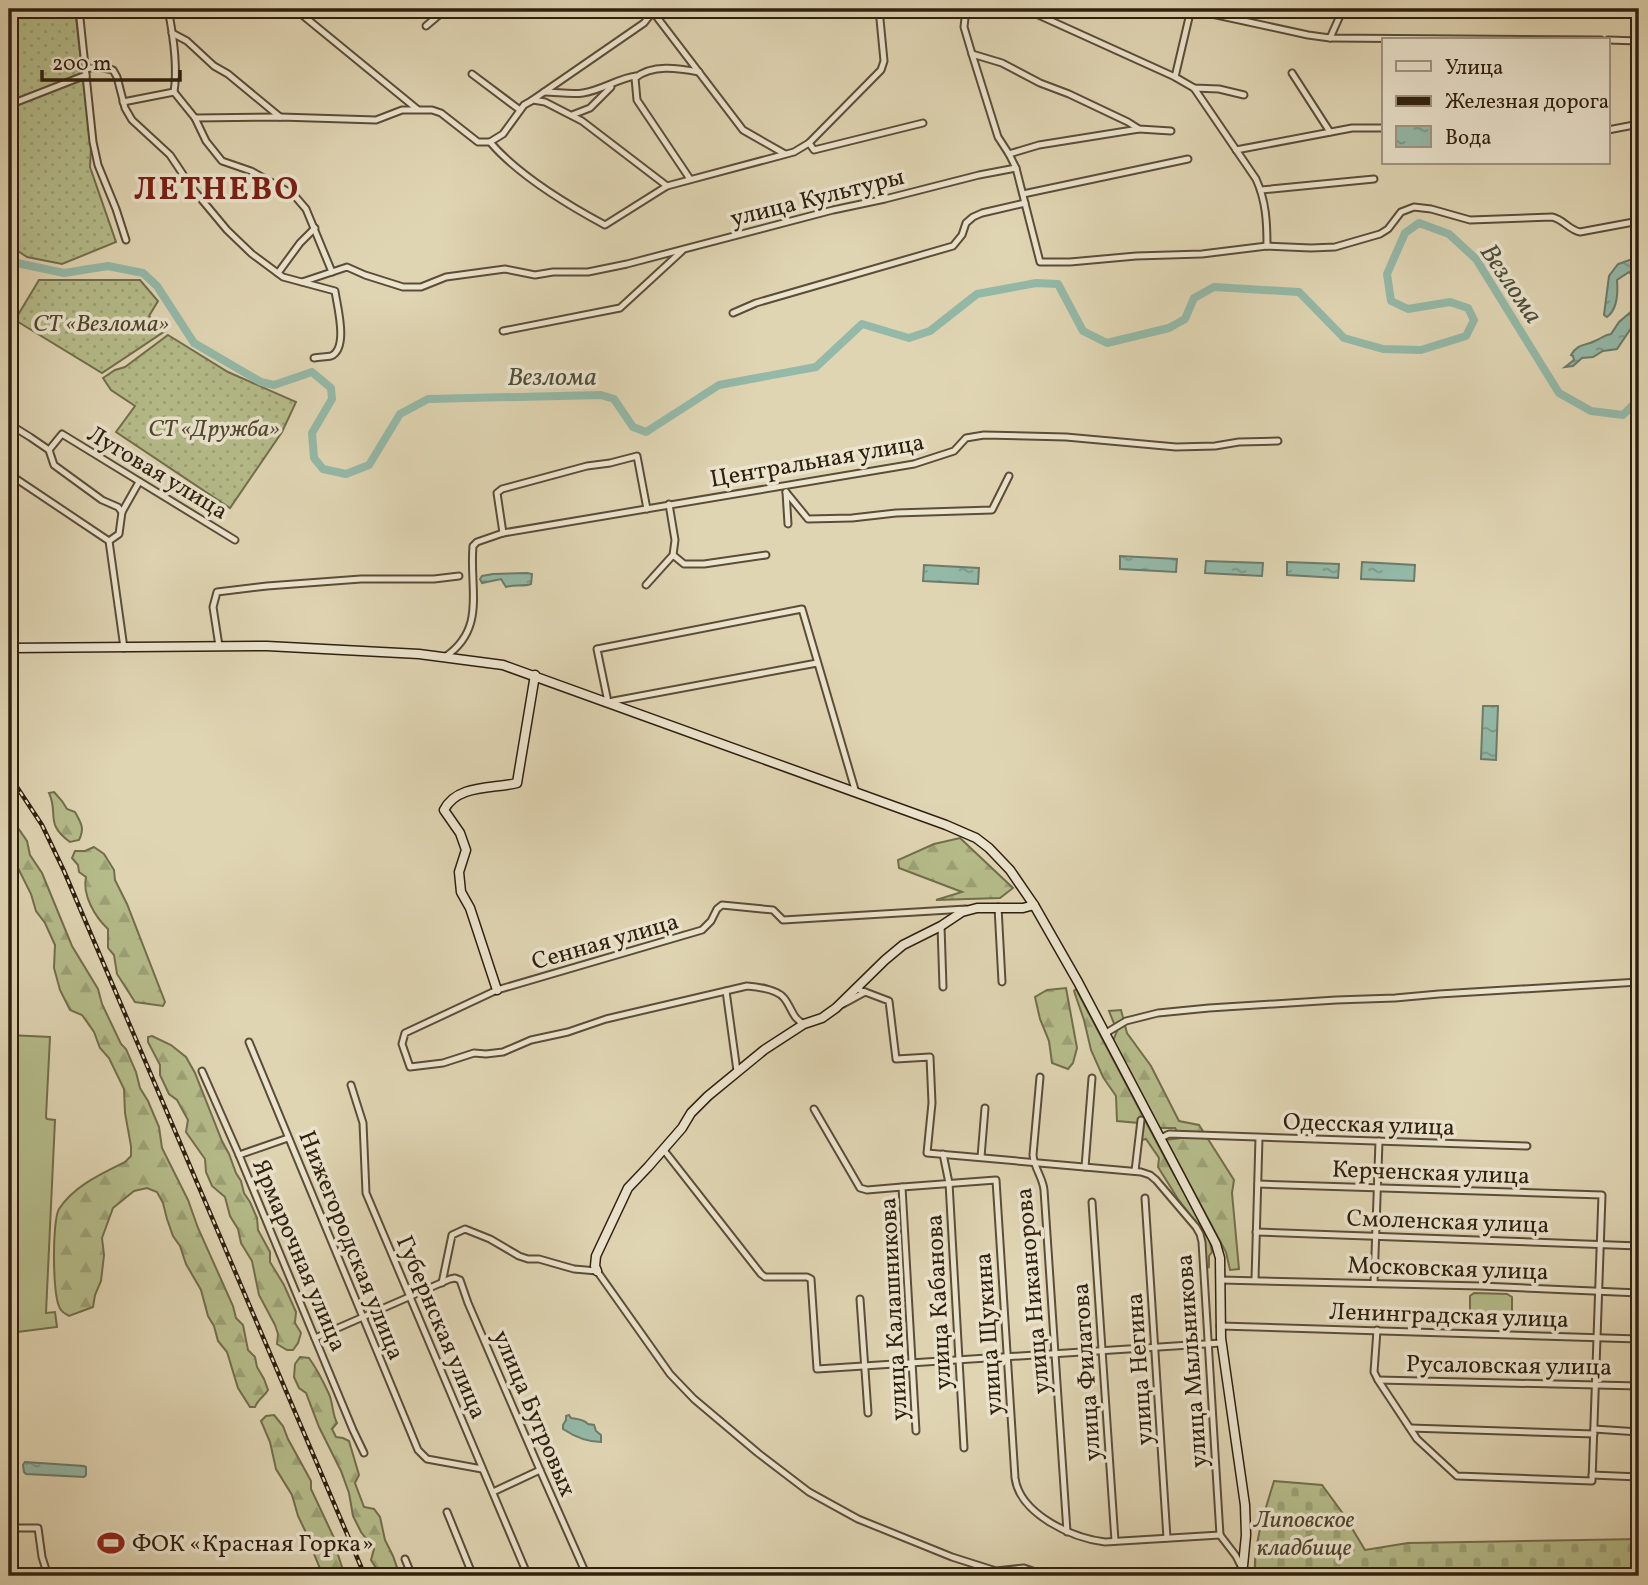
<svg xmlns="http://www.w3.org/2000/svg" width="1648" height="1585" font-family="Vollkorn,serif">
<defs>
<pattern id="grass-dots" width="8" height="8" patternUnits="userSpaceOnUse" patternTransform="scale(1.75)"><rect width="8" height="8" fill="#b5bc8a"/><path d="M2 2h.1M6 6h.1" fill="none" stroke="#9ca176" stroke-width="1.8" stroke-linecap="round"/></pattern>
<pattern id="forest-firs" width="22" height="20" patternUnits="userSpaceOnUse" patternTransform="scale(1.75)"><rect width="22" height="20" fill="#b5bc8a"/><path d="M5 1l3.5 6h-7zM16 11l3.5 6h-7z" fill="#9ca176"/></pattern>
<pattern id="cemetery-stones" width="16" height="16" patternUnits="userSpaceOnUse" patternTransform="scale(1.75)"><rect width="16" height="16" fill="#b5bc8a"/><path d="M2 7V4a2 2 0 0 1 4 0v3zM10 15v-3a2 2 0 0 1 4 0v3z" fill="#9ca176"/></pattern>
<pattern id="water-ripples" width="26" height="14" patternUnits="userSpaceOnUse" patternTransform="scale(1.75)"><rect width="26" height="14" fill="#94b9a8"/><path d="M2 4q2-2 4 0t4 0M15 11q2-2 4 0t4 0" fill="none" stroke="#799687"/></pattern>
</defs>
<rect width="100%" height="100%" fill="#e0d5b3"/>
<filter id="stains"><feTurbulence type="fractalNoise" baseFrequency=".00286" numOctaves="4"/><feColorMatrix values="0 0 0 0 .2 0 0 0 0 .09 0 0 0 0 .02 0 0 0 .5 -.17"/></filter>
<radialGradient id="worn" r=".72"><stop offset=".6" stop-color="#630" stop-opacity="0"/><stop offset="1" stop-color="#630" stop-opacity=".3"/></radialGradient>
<g fill="url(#grass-dots)" stroke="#726e4c" stroke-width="2">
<path d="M9,9H75L91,146L90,167L116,242L62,264L27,257L9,245Z"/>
<path d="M39,280H140L158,301L149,316L165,331L102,373L15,320Z"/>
<path d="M168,335L228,372L296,402L282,432L230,508L116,432L135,406L111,390L103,378L115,370L125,367Z"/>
</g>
<g fill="url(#forest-firs)" stroke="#726e4c" stroke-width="2">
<path d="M54,792L62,801L67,809L75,812C81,823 85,828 79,840L70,842C44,823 59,814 49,793Z"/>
<path d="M9,815L27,841L30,855L42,873L72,946L98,989L102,1004L121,1044L126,1049L136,1072L140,1088L148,1101L159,1127L162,1148L188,1200L198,1228L233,1306L236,1318L243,1325L248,1350L255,1357L257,1367L264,1379L268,1390C264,1397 258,1399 255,1407H250L238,1388L227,1352L218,1341L214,1326L208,1316L201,1290L186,1264L180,1246L173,1236L167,1219L163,1203L157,1192L147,1188L134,1191L113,1208L102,1238L104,1255L101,1281L95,1295L93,1307L69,1316C66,1314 63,1313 61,1310C52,1299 52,1220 59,1209C74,1186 101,1174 125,1162L131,1156V1146L125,1113L124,1089L109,1058L100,1048L94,1032L82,1015L70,1010L60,990L54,968L55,945L45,923L36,911L31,894L9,850Z"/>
<path d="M960,838L1013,888L1000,898L936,900L962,892L899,868L898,860L934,844Z"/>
<path d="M94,847L104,854L114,870L115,880L127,904L165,1002L163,1006L135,1002L117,974L114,955L108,948V929C95,917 82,895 86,877L79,872L78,865L72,858L75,851H85Z"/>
<path d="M1066,988L1077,1048L1073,1063L1068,1069L1052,1063L1049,1041L1040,1019L1035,997L1047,990Z"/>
<path d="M1076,989L1166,1160L1209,1237L1212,1252L1209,1256V1267L1206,1269L1203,1232L1178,1199L1158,1167L1159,1158L1146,1139L1142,1140L1139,1123L1117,1121L1116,1096L1103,1077L1091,1050L1084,1020L1074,991Z"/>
<path d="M1121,1010L1127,1033L1151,1066L1179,1121L1199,1125L1234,1180L1232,1193L1239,1269L1230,1270L1226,1252L1166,1140L1181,1138L1175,1128H1159L1113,1041L1117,1031L1109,1011Z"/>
<path d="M152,1036L171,1045L186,1057L195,1073L222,1141L229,1154L236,1173L241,1181L244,1193L250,1202L257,1218L258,1230L270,1252V1262L284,1285L296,1312L295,1323L301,1333L298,1343L293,1350H287L277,1344L278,1334L275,1325L259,1295L252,1261L241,1243L238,1229L230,1216L225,1197L212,1186L206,1172L205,1159L186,1132L188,1120L177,1100L169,1094L160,1075V1065L148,1042V1037Z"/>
<path d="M300,1357L309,1358C317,1369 323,1381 329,1394C333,1403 332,1413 337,1423L332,1429L336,1437L343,1438L349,1441L359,1475L355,1483L364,1507L374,1509L380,1517L385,1540L393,1556L400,1576H377L376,1568L371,1560L374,1549L361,1532L353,1516L349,1493L341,1471L319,1427L306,1393L299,1388L294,1377L295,1364Z"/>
<path d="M274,1415L283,1426L288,1439L311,1481V1489L335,1540L336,1549L345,1576H323L314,1554L312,1545L298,1516L292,1495L276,1469L270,1442L261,1421L266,1416Z"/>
</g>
<path fill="url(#cemetery-stones)" stroke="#726e4c" stroke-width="2" d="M1274,1481L1322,1485L1344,1515L1365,1550L1408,1543L1639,1539V1576H1255C1253,1544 1265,1511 1274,1481Z"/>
<g fill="#b5bc8a" stroke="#726e4c" stroke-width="2">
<path d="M9,1035L50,1037L46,1117L47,1119L55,1120L46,1313L55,1312L57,1327L9,1333Z"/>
<path d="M1474,1293L1507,1294L1512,1297V1311L1507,1315L1474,1314L1470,1309V1296Z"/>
</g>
<g fill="url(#water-ripples)" stroke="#6c7c6a" stroke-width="2">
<path d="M1635,258H1639V272L1632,275L1629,272L1617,280C1618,292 1618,309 1607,317L1604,315L1609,276L1618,264Z"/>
<path d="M1639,305V320L1632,327L1617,349L1603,351L1593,357L1582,358L1573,366L1565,367L1574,360L1573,356L1571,355C1578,343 1585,346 1595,341C1602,338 1604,335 1611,334L1619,322Z"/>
<path d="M1120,556L1177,559L1176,572L1120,569Z"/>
<path d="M1206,561L1263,563L1262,576L1205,573Z"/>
<path d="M1287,562L1339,564L1338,578L1287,575Z"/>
<path d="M1362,562L1415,565L1414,581L1361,579Z"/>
<path d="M924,565L979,568L978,584L923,581Z"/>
<path d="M527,573L532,574L531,584C523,587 514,584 506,587L501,579L482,583L480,579L482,576L493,574Z"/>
<path d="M1483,706H1498L1496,760L1481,759Z"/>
<path d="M569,1415L571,1418C577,1419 584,1419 588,1424L594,1425L596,1431L601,1435V1442C588,1442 575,1437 563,1429V1425L566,1420V1416Z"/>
<path d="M25,1462L84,1466L86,1467V1475L84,1477L26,1474L24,1472L23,1465Z"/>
</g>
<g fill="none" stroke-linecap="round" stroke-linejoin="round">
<path stroke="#94b9a8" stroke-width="8" d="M9,257L17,263L64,273L108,266L143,273L157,286L194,343L261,382L274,385L312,372L331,388L332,399L312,433L314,458L323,469L346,474L369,465L400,414L428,399L601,395L614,399L633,427L646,432L719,385L816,367L862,324L909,338L930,331L977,294L1036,283L1058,284L1083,331L1107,343L1169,328L1185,319L1194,298L1214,287L1299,292L1344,338L1383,349L1421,350L1466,336L1474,320L1468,308L1450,302L1408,309L1391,301L1387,274L1405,233L1419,223L1449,234L1476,259L1559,393L1591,411L1623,415L1639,399"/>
<g stroke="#5b4d37" stroke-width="9">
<g id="street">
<path d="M79,9L93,142L98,165L116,209L126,240"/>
<path d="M295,9L417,109"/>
<path d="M966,9L964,27L972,54L998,137L1009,154L1016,168L1040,262H1070L1136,256L1202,254L1267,246L1311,248L1335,247L1380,234L1388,229L1401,212L1414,207L1431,209L1470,220L1552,217C1563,219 1569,230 1580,232L1639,221"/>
<path d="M1025,9L1175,77L1194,88L1219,89L1244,95"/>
<path d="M1189,9L1308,35L1330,38L1601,40"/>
<path d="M653,12L743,130L785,154"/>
<path d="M426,26L446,9"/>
<path d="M172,33L187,41L214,66L228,74L280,117"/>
<path d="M1330,38L1343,9"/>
<path d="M1608,40L1639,41"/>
<path d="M972,54L1002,63L1040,83L1069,94L1128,122L1139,129L1171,131"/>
<path d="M85,69L98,67L113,70L117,77L125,108L132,120L170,155L192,188L227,230L252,254L283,277L335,291C337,306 349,348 331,356C326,357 319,357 314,358"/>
<path d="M1292,73L1330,132"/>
<path d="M472,74L520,110"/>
<path d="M1175,77L1191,9"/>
<path d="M1194,88L1256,179C1266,201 1267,222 1267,246"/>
<path d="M174,92L195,118L206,141L222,161L251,171L294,195L306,209L332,272"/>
<path d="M544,92C557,92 571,95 583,93C602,90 619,78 636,76"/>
<path d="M531,101L644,23L655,9"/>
<path d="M123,102L174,92C178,67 173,34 168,9"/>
<path d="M9,105L86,75"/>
<path d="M572,115L590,108L611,87"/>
<path d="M195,118L280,117L376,120L402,110H432L441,113L478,142H490L503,134L524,105L533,100L545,102L582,121L667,186"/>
<path d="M1608,130L1639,124"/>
<path d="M490,142C519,176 566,204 605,225L667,186L794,152L809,143L881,70L884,61L879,9"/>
<path d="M809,143L814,150L923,123"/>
<path d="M1236,150L1352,128H1384"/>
<path d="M1009,154L1039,145L1139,129"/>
<path d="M690,179L637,100L635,78C652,64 678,68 699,72"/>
<path d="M1261,190L1374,179"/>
<path d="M1023,194L1188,159"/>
<path d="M278,273L300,243L315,228"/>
<path d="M302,282L347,267L365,275L403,287H421L446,277L505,269L535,275L553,272H588L627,264L833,210L885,199L979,175L1016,168"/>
<path d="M733,313L756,303L953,246L962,235L966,223L973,217L982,213L1025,203"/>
<path d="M503,331L620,308L682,251"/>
<path d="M9,424L30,437L49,450"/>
<path d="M49,450L62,434L235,540"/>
<path d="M49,450L54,465L102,500L118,507L122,512"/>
<path d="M9,474L109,541L124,648"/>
<path d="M786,492L808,519L852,518L896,513L992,510L1009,476"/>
<path d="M786,492L788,524"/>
<path d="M503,533L497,493L502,489L587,466L610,463L637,456L647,509"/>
<path d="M109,541L119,534L122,512L139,482"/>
<path d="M673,555L684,564H704L766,555"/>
<path d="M646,585L673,555L675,540L669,504"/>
<path d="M219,646L213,607L217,592L267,586L361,579H434L459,576"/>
<path d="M445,657C487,628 469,589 473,546L477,542L503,533L914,464L954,451L966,438L984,435L1066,437L1176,447L1215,446L1239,442L1278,441"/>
<path d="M817,663L608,702L597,649L802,609L856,793"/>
<path d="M998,907L1002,982"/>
<path d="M941,926L943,987"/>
<path d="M859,985L860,990L889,1001L896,1059L930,1057L932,1103L927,1153L1141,1172L1150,1175L1156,1180L1196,1227L1200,1234L1202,1242L1220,1535"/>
<path d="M726,991L737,1071"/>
<path d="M843,1004L865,992"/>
<path d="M804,1024C792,1018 792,1008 784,998C777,989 758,987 747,986L606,1019L568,1032L531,1040L503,1052L486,1054L474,1053L443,1063L410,1067L402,1044L405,1033L497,990L702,930L711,921L717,909L722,905L773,910L783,920L966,909"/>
<path d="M1106,1033L1126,1021L1158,1013L1209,1008L1336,1000L1395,998L1439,994L1639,982"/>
<path d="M249,1042L418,1450L427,1459L482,1469"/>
<path d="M202,1071L239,1155L353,1430L364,1453"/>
<path d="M1040,1077L1033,1155C1034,1168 1043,1178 1044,1190L1067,1532"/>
<path d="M351,1085L363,1123L366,1193L528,1576"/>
<path d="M814,1109L860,1188L867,1190L902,1187"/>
<path d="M1161,1138L1169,1134L1527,1146"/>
<path d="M663,1149L761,1274L765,1277H807L811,1279L817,1369L1221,1343"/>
<path d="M943,1154L949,1183L964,1448"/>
<path d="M239,1155L288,1138"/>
<path d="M981,1157L985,1108"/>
<path d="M1085,1167L1092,1078"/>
<path d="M1135,1171L1141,1120"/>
<path d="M1258,1184L1602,1195L1592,1481L1457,1476L1417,1439L1378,1380L1374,1372L1377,1330"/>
<path d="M1145,1198L1167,1538"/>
<path d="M1092,1202L1115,1541"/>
<path d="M1256,1232L1639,1246"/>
<path d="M1220,1280L1481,1286L1639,1293"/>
<path d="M1255,1280L1259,1138"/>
<path d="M442,1283L452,1235L465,1229L490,1239L519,1256L528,1259H539L574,1269L597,1271L670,1374L694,1399L758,1453L809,1492L858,1519L952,1557L996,1571L1024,1568L1047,1576"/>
<path d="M1374,1283L1379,1141"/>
<path d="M860,1299L868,1413"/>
<path d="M1220,1326L1639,1339"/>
<path d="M315,1338L450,1279L455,1278L460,1280L468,1303L540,1470L587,1576"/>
<path d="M1378,1380L1639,1386"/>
<path d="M1410,1428L1594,1434"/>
<path d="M1594,1429L1639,1432"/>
<path d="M916,1431L902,1187L996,1180L1015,1478C1020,1514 1072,1538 1105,1542L1220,1535"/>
<path d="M1592,1475L1639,1477"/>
<path d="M493,1492L540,1470"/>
<path d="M447,1512L473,1576"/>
<path d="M9,1528H38L42,1557L48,1576"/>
<path d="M1220,1535L1236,1556L1241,1566"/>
<path d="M405,1559L412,1576"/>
</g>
</g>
<g stroke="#2f200e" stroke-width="11">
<g id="secondary">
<path d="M9,648L267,646L419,654L503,665L946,825L976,838L989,848L1010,870L1034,905L1078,982L1216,1244L1220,1258L1221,1338L1245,1505L1246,1535L1242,1576"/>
<path d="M497,990L470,908L461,892L459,872L466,850L460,833L444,810C457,784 493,789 517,783L535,675"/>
<path d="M597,1271L595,1266L596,1256L628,1188L648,1167L682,1128L691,1113L708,1096L764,1050L804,1024L822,1018L836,1008L885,960L903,945L941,926L962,912L977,908H1023L1034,905"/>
</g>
</g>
<use href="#street" stroke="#ebe4ce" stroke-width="5"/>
<use href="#secondary" stroke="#ebe4ce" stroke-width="8"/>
<g stroke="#2f200e" stroke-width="4.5">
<path id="rail" d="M9,775L42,825L64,871L365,1576"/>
</g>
<use href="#rail" stroke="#ebe4ce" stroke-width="2" stroke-dasharray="5" stroke-linecap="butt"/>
</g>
<defs>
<g id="stadium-bare" transform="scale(2.1)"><path d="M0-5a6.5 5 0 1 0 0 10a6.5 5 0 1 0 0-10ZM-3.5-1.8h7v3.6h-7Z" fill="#8f2418" stroke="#ebe4ce" stroke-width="2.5" paint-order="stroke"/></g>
</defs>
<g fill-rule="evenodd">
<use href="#stadium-bare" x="111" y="1543"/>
</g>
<g text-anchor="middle" stroke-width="7" stroke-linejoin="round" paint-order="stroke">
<g font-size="24" fill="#2f200e" stroke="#ebe4ce">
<text transform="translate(817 197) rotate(-14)" y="8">улица Культуры</text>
<text transform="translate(817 460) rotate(-10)" y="8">Центральная улица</text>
<text transform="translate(158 472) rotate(31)" y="8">Луговая улица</text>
<text transform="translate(605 941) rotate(-16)" y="8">Сенная улица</text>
<text transform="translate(1369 1124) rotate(2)" y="8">Одесская улица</text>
<text transform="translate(1431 1172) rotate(2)" y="8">Керченская улица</text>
<text transform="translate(1448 1221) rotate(2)" y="8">Смоленская улица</text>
<text transform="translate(352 1245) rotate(68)" y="8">Нижегородская улица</text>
<text transform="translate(300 1255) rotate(67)" y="8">Ярмарочная улица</text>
<text transform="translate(1448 1268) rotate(2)" y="8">Московская улица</text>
<text transform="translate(1032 1291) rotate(-95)" y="8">улица Никанорова</text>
<text transform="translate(938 1302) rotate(-93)" y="8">улица Кабанова</text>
<text transform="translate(893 1309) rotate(-93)" y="8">улица Калашникова</text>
<text transform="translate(1449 1315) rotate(2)" y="8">Ленинградская улица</text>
<text transform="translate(442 1327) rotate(67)" y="8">Губернская улица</text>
<text transform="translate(988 1334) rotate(-94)" y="8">улица Щукина</text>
<text transform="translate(1191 1361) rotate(-94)" y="8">улица Мыльникова</text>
<text transform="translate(1509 1365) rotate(1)" y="8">Русаловская улица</text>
<text transform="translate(1139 1369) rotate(-94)" y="8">улица Негина</text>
<text transform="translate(1086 1372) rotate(-94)" y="8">улица Филатова</text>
<text transform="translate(535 1413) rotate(67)" y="8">улица Бугровых</text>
</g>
<g font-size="24" font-style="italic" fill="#50472d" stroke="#ebe4ce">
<text x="101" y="331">СТ «Везлома»</text>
<text x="214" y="436">СТ «Дружба»</text>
<text x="1304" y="1527">Липовское<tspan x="1304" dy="28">кладбище</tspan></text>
</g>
<g font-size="24" fill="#2f200e" stroke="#ebe4ce" text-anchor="start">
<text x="132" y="1551">ФОК «Красная Горка»</text>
</g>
<g font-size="26" font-style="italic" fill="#4d4e3c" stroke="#ebe4ce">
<text transform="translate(1512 283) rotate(56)" y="9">Везлома</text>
<text x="552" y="385">Везлома</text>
</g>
<g font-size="32" font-weight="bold" letter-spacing="2" fill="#7a1f14" stroke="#ebe4ce">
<text x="217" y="199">ЛЕТНЕВО</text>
</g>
</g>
<rect width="1648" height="1585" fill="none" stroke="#e0d5b3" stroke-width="35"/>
<rect x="10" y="10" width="1627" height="1564" fill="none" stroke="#2f200e" stroke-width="3.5"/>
<rect x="18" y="18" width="1613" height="1550" fill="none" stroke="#2f200e" stroke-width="2"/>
<rect x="1382" y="38" width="228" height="126" fill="#ebe4ce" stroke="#a09681" stroke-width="2"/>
<rect x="1396" y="61" width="35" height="10" fill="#ebe4ce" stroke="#a09681" stroke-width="2"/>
<text x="1445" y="74" font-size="21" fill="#2f200e">Улица</text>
<rect x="1396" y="96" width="35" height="10" fill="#2f200e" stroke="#a09681" stroke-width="2"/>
<text x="1445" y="108" font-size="21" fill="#2f200e">Железная дорога</text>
<rect x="1396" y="126" width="35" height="21" fill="url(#water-ripples)" stroke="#a09681" stroke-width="2"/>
<text x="1445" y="144" font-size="21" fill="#2f200e">Вода</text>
<path d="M42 70v10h138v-10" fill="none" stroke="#2f200e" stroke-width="3.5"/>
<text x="52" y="70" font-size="21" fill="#2f200e" stroke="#ebe4ce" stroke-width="5" paint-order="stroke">200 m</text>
<rect width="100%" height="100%" filter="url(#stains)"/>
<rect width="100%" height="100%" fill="url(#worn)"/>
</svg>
